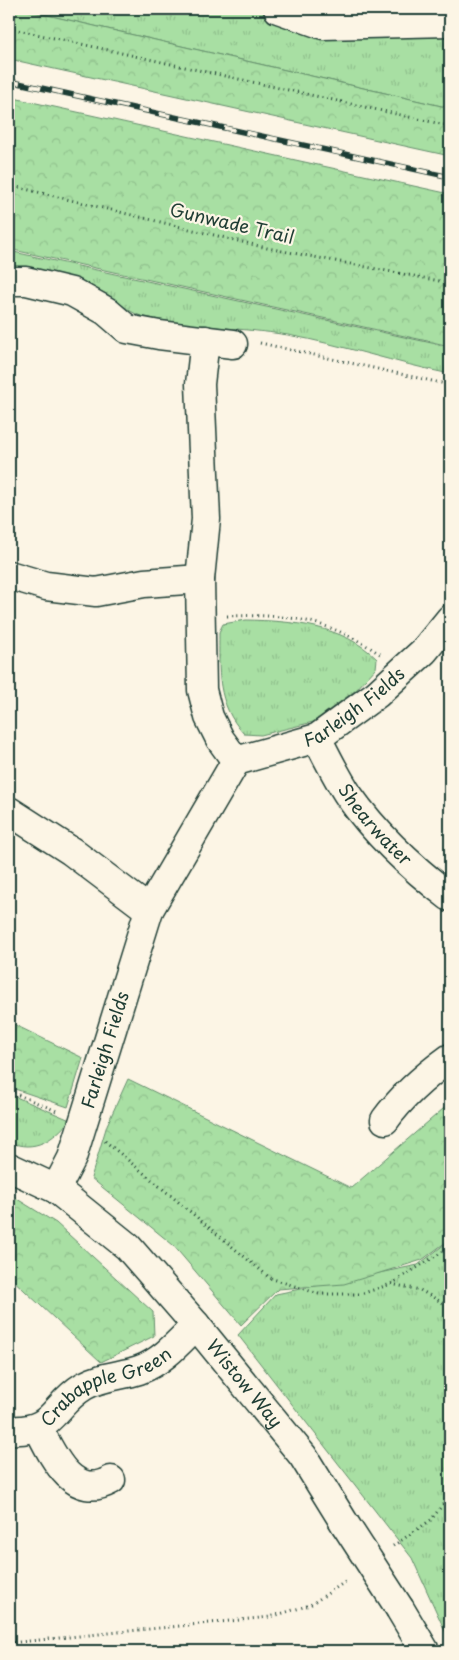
<svg xmlns="http://www.w3.org/2000/svg" width="459" height="1660" font-family="'Playpen Sans',sans-serif">
<defs>
<pattern id="grass-tufts" width="24" height="20" patternUnits="userSpaceOnUse" patternTransform="scale(1.25)"><rect width="24" height="20" fill="#a8dfa3"/><path d="M3 7l-1-3M5 7V3M7 7l1-3M15 17l-1-3M17 17v-4M19 17l1-3" fill="none" stroke="#90c08d"/></pattern>
<pattern id="forest-crowns" width="20" height="18" patternUnits="userSpaceOnUse" patternTransform="scale(1.25)"><rect width="20" height="18" fill="#a8dfa3"/><path d="M2 6a3 3 0 1 1 6 0M12 15a3 3 0 1 1 6 0" fill="none" stroke="#90c08d"/></pattern>
</defs>
<rect width="100%" height="100%" fill="#fcf5e5"/>
<filter id="ink" filterUnits="userSpaceOnUse"><feTurbulence type="fractalNoise" baseFrequency=".02" numOctaves="2"/><feDisplacementMap in="SourceGraphic" scale="10" xChannelSelector="R" yChannelSelector="G"/><feConvolveMatrix kernelMatrix="1 2 1 2 8 2 1 2 1" color-interpolation-filters="sRGB"/></filter>
<g filter="url(#ink)">
<g fill="url(#grass-tufts)" stroke="#648e6c">
<path d="M21,9H450V108Z"/>
<path d="M9,251L450,347V374C396,363 343,345 288,335C239,327 190,328 141,316C128,312 118,300 106,294C75,278 50,274 16,269L9,265Z"/>
<path d="M246,620C292,621 343,625 377,659L376,668L356,690L313,722L261,735L244,734C216,703 219,672 219,632L223,624Z"/>
<path d="M9,1094L70,1120C53,1140 35,1153 9,1142Z"/>
<path d="M450,1240V1642L412,1558L238,1335L276,1294L418,1265Z"/>
</g>
<g fill="url(#forest-crowns)" stroke="#648e6c">
<path d="M9,9H21L450,108V156L9,59Z"/>
<path d="M9,97L450,194V346L9,249Z"/>
<path d="M9,1022L83,1058L68,1107L9,1087Z"/>
<path d="M128,1079L351,1188L450,1103V1239L422,1260L344,1284L278,1289L241,1325L173,1245L91,1178L107,1125Z"/>
<path d="M9,1194L56,1223L153,1312L154,1336L101,1362L9,1276Z"/>
</g>
<g fill="none" stroke-linecap="round" stroke-linejoin="round">
<g stroke="#1f3d34" stroke-width="31">
<g id="minor">
<path d="M278,9L323,25L450,22"/>
<path d="M9,281H26L72,292L106,311L127,329L159,335L233,344"/>
<path d="M205,340L200,384L206,519L200,579L202,690L209,717L220,739L236,761"/>
<path d="M9,575L46,586L96,592L144,583L200,579"/>
<path id="s1" d="M317,738C327,757 337,778 349,796C377,836 412,868 450,897"/>
<path d="M9,811L71,851L149,910"/>
<path d="M385,1120C403,1095 425,1076 450,1058"/>
<path id="s2" d="M9,1167L56,1189L128,1247L196,1325L303,1456L345,1524"/>
<path id="s3" d="M56,1189L72,1158L149,910L236,761L317,738L377,694L401,672L424,651L450,619"/>
<path d="M38,1427C52,1454 72,1502 111,1480"/>
<path id="s4" d="M9,1430C55,1433 51,1406 84,1386C102,1376 121,1376 139,1370C162,1362 179,1342 196,1325"/>
<path d="M400,1609L425,1651"/>
</g>
</g>
<g stroke="#1f3d34" stroke-width="3" stroke-dasharray="1 4" stroke-linecap="butt">
<path d="M9,28L450,126"/>
<path d="M9,185L267,248L450,283"/>
<path d="M260,343L450,385"/>
<path d="M227,616C290,614 327,619 380,654"/>
<path d="M9,1091L59,1112"/>
<path d="M105,1141L270,1278L319,1294H361L391,1284L450,1247"/>
<path d="M391,1284L420,1290L450,1307"/>
<path d="M393,1546L431,1520L450,1495"/>
<path d="M9,1643L270,1617L310,1605L348,1580"/>
</g>
<use href="#minor" stroke="#fcf5e5" stroke-width="28"/>
<g stroke="#1f3d34" stroke-width="5.5">
<path id="rail" d="M9,81L450,177"/>
</g>
<use href="#rail" stroke="#fcf5e5" stroke-width="4" stroke-dasharray="11" stroke-linecap="butt"/>
<g stroke="#1f3d34" stroke-width="31" stroke-linecap="butt">
<path id="minor-bridge" d="M345,1524L400,1609"/>
</g>
<use href="#minor-bridge" stroke="#fcf5e5" stroke-width="28"/>
</g>
</g>
<g text-anchor="middle" stroke-width="4.5" stroke-linejoin="round" paint-order="stroke">
<g font-size="18" fill="#1f3d34" stroke="#fcf5e5">
<text transform="translate(232 224) rotate(13)" y="6">Gunwade Trail</text>
<text dy="6" stroke="none"><textPath href="#s3" startOffset="599">Farleigh Fields</textPath></text>
<text dy="6" stroke="none"><textPath href="#s1" startOffset="105">Shearwater</textPath></text>
<text dy="6" stroke="none"><textPath href="#s3" startOffset="148">Farleigh Fields</textPath></text>
<text dy="6" stroke="none"><textPath href="#s2" startOffset="324">Wistow Way</textPath></text>
<text dy="6" stroke="none"><textPath href="#s4" startOffset="110">Crabapple Green</textPath></text>
</g>
</g>
<rect width="459" height="1660" fill="none" stroke="#fcf5e5" stroke-width="30"/>
<rect x="15" y="15" width="429" height="1630" fill="none" stroke="#1f3d34" stroke-width="2" filter="url(#ink)"/>
</svg>
